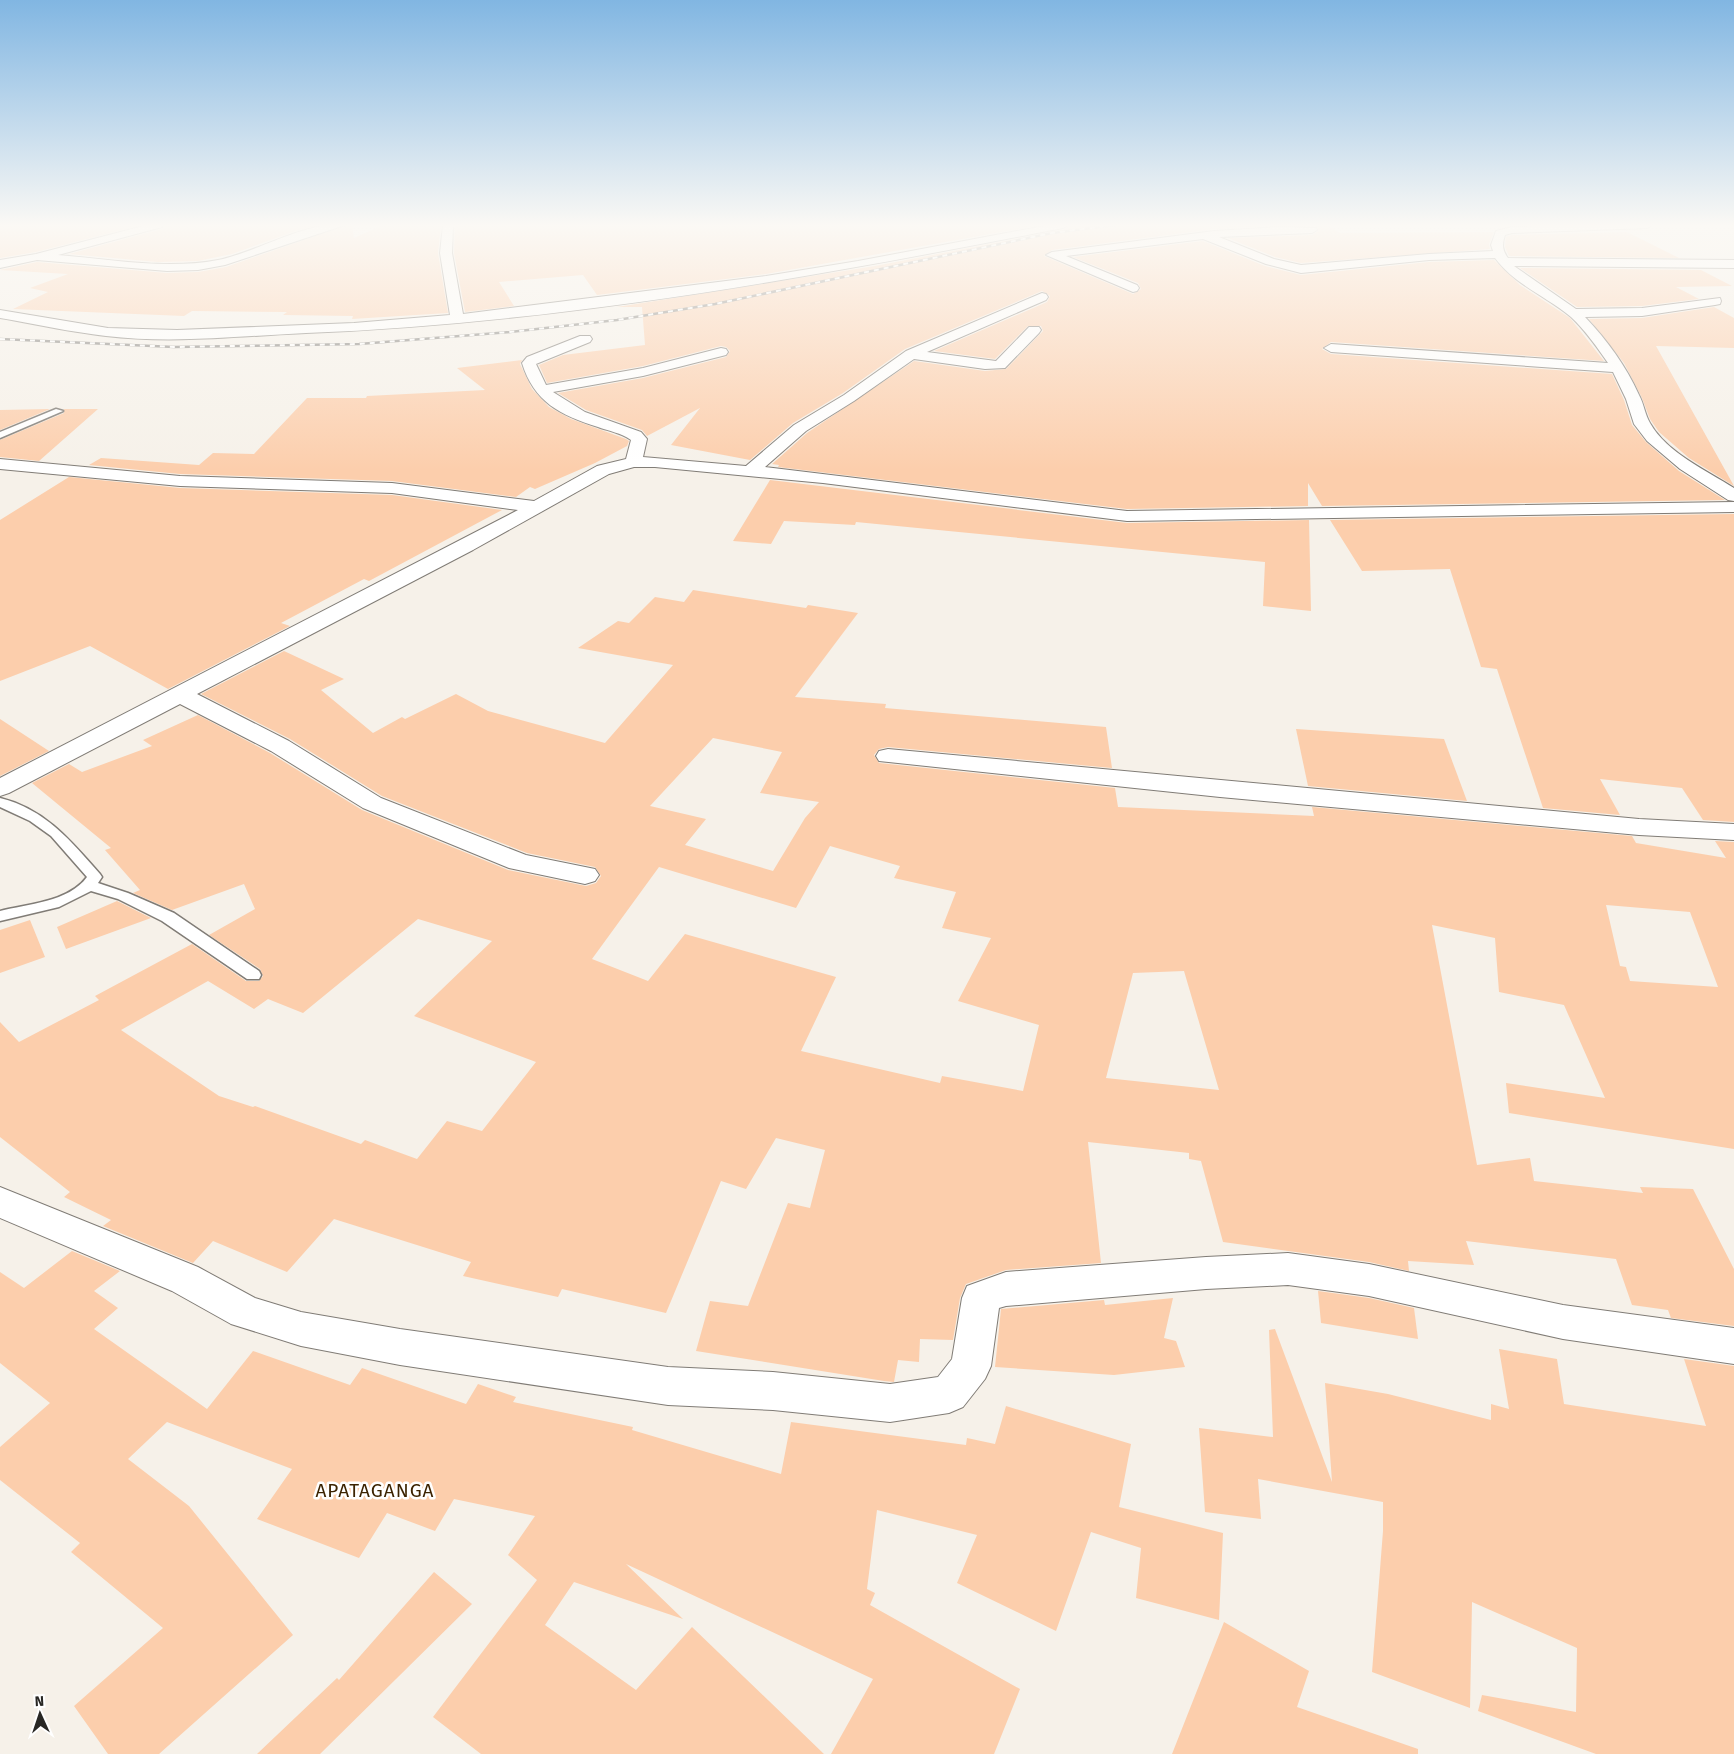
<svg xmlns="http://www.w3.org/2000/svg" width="1734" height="1754" font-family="'Fira Sans',sans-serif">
<rect width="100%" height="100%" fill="#f6f1e9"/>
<g fill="#fcceac" fill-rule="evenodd">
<path d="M0,225H141L36,252L0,258Z"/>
<path d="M165,225H321L298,230L232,254L198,261L158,262L69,254L162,229Z"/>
<path d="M347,225H352L354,238L383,225H441L438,253L448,313L352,319L353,316L283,315L287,312L192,311L184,316L13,309L48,292L30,288L68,274L0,270L37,262L167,273L198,272L226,267Z"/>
<path d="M455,225H1041L766,274L597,295L583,275L499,282L514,306L465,312L454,253Z"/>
<path d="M1070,225H1328L1340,233L1494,232L1489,244L1490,249L1301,263L1275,257L1228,238L1312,235L1319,231L1316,226L1279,225L1214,229L1052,250L1044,256L1133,294L1141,289L1138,283L1073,257L1203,241L1265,266L1301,275L1429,262L1494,260L1520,285L1570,318L1604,361L1331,342L1322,349L1331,354L1612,374L1624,400L1632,425L1646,442L1679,471L1725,500L1322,506L1308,483V506L1127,509L778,467L779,465L772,464L807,433L914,361L985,371L1006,369L1040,334L1043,331L1041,326H1028L995,359L934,351L1047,302L1050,296L1042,291L905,349L843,393L793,423L750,460L671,445L700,408L647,436L642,430L586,410L558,393L643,378L726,357L730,351L726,347L721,346L643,366L547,383L539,365L563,355L645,345L642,307H617L875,266L1063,230Z"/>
<path d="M1627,232L1679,258L1509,256L1505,247L1506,237L1512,235Z"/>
<path d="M1520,268L1701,270L1732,286L1676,287L1699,299L1642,306L1577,307Z"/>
<path d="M1714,307L1734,318V348L1656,346L1734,486L1689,458L1659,432L1650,419L1642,398L1624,363L1589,319L1642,318Z"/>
<path d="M522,360L520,364L532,389L549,407L571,419L626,439L629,441L627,446L595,463L535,489L530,487L516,497L392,481L180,474L89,465L101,458L199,465L213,453L254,454L307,398H366L367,396L485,390L457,368Z"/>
<path d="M50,409L0,430V410Z"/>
<path d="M64,409H98L39,461L0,457V440L64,413Z"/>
<path d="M69,477L180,488L392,495L502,510L369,581L364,579L281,623L290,626L168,689L90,646L0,681V520Z"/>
<path d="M770,480L1127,523L1309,520L1311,611L1263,606L1265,562L856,522L855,525L784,521L771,544L733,541Z"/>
<path d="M1734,514V822L1703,820L1682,788L1600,779L1620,815L1543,808L1497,669L1481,667L1450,569L1362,571L1330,520Z"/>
<path d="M693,590L806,608L808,605L858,613L795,697L886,704L885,708L1106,727L1112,768L888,747L879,749L874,755L879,763L1115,788L1118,807L1314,816L1312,807L1632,836L1636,843L1726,858L1715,841L1734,842V1149L1509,1113L1506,1083L1605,1098L1564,1005L1499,992L1495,938L1432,925L1477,1165L1530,1158L1534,1181L1643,1193L1640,1187L1693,1189L1734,1269V1326L1671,1318L1668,1310L1632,1305L1616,1259L1466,1241L1474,1265L1408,1261L1409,1271L1369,1262L1223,1242L1201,1161L1189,1159V1153L1088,1142L1101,1263L1006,1270L966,1284L960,1298L953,1340L920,1339L919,1362L898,1360L894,1382L884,1381L696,1351L710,1301L748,1306L788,1203L810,1208L825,1150L776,1138L746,1189L721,1181L666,1313L562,1289L558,1297L463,1276L471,1262L334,1219L287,1272L213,1241L193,1263L103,1226L111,1220L64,1197L70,1192L0,1137V1022L19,1042L99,1000L95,996L192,944L246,981H259L263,976L260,969L209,935L255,909L244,884L172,910L133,893L140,890L105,850L111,848L32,783L69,764L82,772L152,746L143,740L198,715L270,753L362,810L508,870L586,886L596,883L601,876L595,867L527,853L382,796L290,739L201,694L284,651L344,679L321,690L373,733L402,717L405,719L456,694L488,711L605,743L673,665L578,648L618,621L629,623L655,597L684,602ZM713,738L782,752L760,793L819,802L805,818L773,871L685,845L706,819L650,806ZM830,846L900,866L894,878L956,892L942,928L991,938L958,1001L1039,1025L1023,1091L942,1076L940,1083L801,1051L836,977L685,934L648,981L592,959L659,867L796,908ZM1606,905L1690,912L1718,987L1630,981L1626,967L1620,966ZM418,919L492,941L414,1016L536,1062L482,1131L447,1121L417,1159L365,1140L361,1144L255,1106L253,1107L219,1096L121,1030L208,981L254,1009L268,999L303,1013ZM1184,971L1219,1090L1106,1078L1133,973Z"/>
<path d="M0,719L49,751L0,776Z"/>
<path d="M1296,729L1444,739L1467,801L1308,786Z"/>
<path d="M117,901L151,918L66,949L57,927Z"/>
<path d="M30,920L45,957L0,973V930Z"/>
<path d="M72,1251L120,1271L94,1291L118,1308L94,1329L207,1409L253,1351L350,1385L362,1368L466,1404L478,1384L516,1397L513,1402L633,1427L632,1430L781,1474L791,1422L966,1445L967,1438L995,1444L1006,1406L1131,1444L1119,1507L1223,1533L1219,1620L1136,1598L1141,1548L1091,1532L1056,1631L957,1583L977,1535L877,1510L867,1589L875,1593L870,1605L1020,1689L994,1754H831L873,1679L626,1564L683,1619L574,1582L545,1625L636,1690L692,1627L824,1754H481L433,1717L537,1580L508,1555L535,1516L454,1499L435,1531L387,1513L359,1558L257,1519L292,1469L167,1422L128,1459L189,1506L293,1635L159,1754H108L74,1706L163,1628L71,1552L80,1543L0,1480V1447L50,1403L0,1363V1272L24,1288Z"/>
<path d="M1318,1291L1369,1298L1414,1308L1418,1339L1321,1323Z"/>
<path d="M1173,1298L1164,1338L1176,1341L1185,1367L1114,1375L995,1367L1001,1309L1104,1300L1105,1305Z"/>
<path d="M1275,1329L1332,1482L1325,1383L1388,1394L1491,1420V1404L1509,1409L1499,1349L1557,1359L1564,1404L1706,1426L1684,1359L1734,1366V1754H1596L1478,1711L1482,1695L1576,1712L1577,1648L1472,1602L1470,1708L1372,1672L1383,1531V1502L1258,1479L1261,1519L1205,1512L1199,1428L1273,1437L1269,1330Z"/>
<path d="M434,1572L472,1604L320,1754H257L337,1678L339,1680Z"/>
<path d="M1224,1622L1309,1671L1297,1707L1418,1749V1754H1172Z"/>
</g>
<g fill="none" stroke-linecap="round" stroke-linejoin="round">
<g stroke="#807c76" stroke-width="3">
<g id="service">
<path d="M56,409L63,411L0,438V432Z"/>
<path d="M0,798C45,809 71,841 100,874L102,877L98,883L128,893L174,913L259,971L261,975L259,979H247L162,921L118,899L91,891L59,907L0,921V911C27,904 69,902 87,877L51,836L30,821L0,807Z"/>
</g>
</g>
<g stroke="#807c76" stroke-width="2">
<g id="minor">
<path d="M147,225H163L162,227L58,255C109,259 166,270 218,260C255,253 308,220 345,225L225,265L198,270L167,271L37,260L0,268V260L36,254Z"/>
<path d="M443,225H453L452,253L463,314L766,276L858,261L1049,225H1068L1063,228C813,277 561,323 306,333C240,336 172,344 106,336C71,332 35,324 0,318V310L108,328L177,330L354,323L450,315L440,253Z"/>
<path d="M1572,225H1652L1647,228L1512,233L1505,235C1502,244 1502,250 1508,258L1734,260V268L1514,266L1576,309L1642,308L1720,298L1721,301L1720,304L1715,305L1642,316L1585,317C1607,340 1626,366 1639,395C1644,404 1645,415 1650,423C1667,453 1706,470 1734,488V501L1728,500L1680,469L1647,441L1634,424L1626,399L1613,372L1331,352L1324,348L1331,344L1608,363C1597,347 1585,330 1571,317C1546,296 1515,285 1495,258L1429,260L1301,273L1266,264L1203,239L1066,256L1137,285L1139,288L1137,291L1133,292L1046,255L1052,252L1214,231L1279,227L1316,228L1317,230L1312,233L1219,237L1274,259L1301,265L1429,254L1493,251L1491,245L1496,231L1512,227Z"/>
<path d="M1042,293L1046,294L1048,297L1046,300L927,352L996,361L1029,327H1039L1041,330L1039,333L1005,368L985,369L914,359L854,401L806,431L765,467L1127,511L1734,502V512L1127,521L823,483L655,467H634L609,474L473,550L197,694L289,741L381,798L526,855L595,869L599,875L595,881L585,884L509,868L363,808L271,751L180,704L9,793L0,796V778L518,510L392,493L180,486L0,469V459L180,476L392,483L534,501L597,466L626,459L631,440C621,433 609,431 598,427C560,415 534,402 522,363L527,357L580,336H590L592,339L590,342L536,364L546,385L643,368L721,348L726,349L728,352L726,355L643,376L553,392L585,412L641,432L647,439L643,457L746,466L794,425L844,395L906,351Z"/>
<path d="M888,749L1639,819L1734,824V840L1639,835L1220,797L879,761L876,756L879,751Z"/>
<path d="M0,1187L198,1267L255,1298L301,1312L400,1329L668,1367L773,1372L890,1384L938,1377L952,1359L962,1298L967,1286L1006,1272L1206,1257L1288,1253L1369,1264L1563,1305L1734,1328V1364L1563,1339L1369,1296L1288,1285L1206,1289L1006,1306L999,1308L991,1366L985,1379L963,1407L949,1413L890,1422L773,1410L668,1405L400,1365L301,1346L231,1324L172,1291L0,1218Z"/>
</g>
</g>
<use href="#service" fill="#fff" fill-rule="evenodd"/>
<use href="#minor" fill="#fff" fill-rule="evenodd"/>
<g stroke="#86837e" stroke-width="2.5">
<path id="rail" d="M0,339L174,347L359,344L510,332L617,320L715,304L1052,233L1115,225"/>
</g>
<use href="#rail" stroke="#fff" stroke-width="2" stroke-dasharray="5" stroke-linecap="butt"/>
</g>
<linearGradient id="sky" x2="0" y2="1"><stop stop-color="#81b6e2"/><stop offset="0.48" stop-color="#fbf9f5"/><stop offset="1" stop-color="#fbf9f5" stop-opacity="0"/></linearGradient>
<rect width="1734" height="470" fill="url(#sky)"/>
<g text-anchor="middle" stroke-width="5" stroke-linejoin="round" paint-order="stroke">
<g font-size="19" letter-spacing="1" fill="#3c2301" stroke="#fff">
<text x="375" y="1497">APATAGANGA</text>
</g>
</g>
<g transform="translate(40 1714) rotate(357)" stroke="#ffffff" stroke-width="4" paint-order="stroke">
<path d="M0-4L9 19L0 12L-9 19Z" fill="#282724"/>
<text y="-8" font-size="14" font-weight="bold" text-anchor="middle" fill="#282724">N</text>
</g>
</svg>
